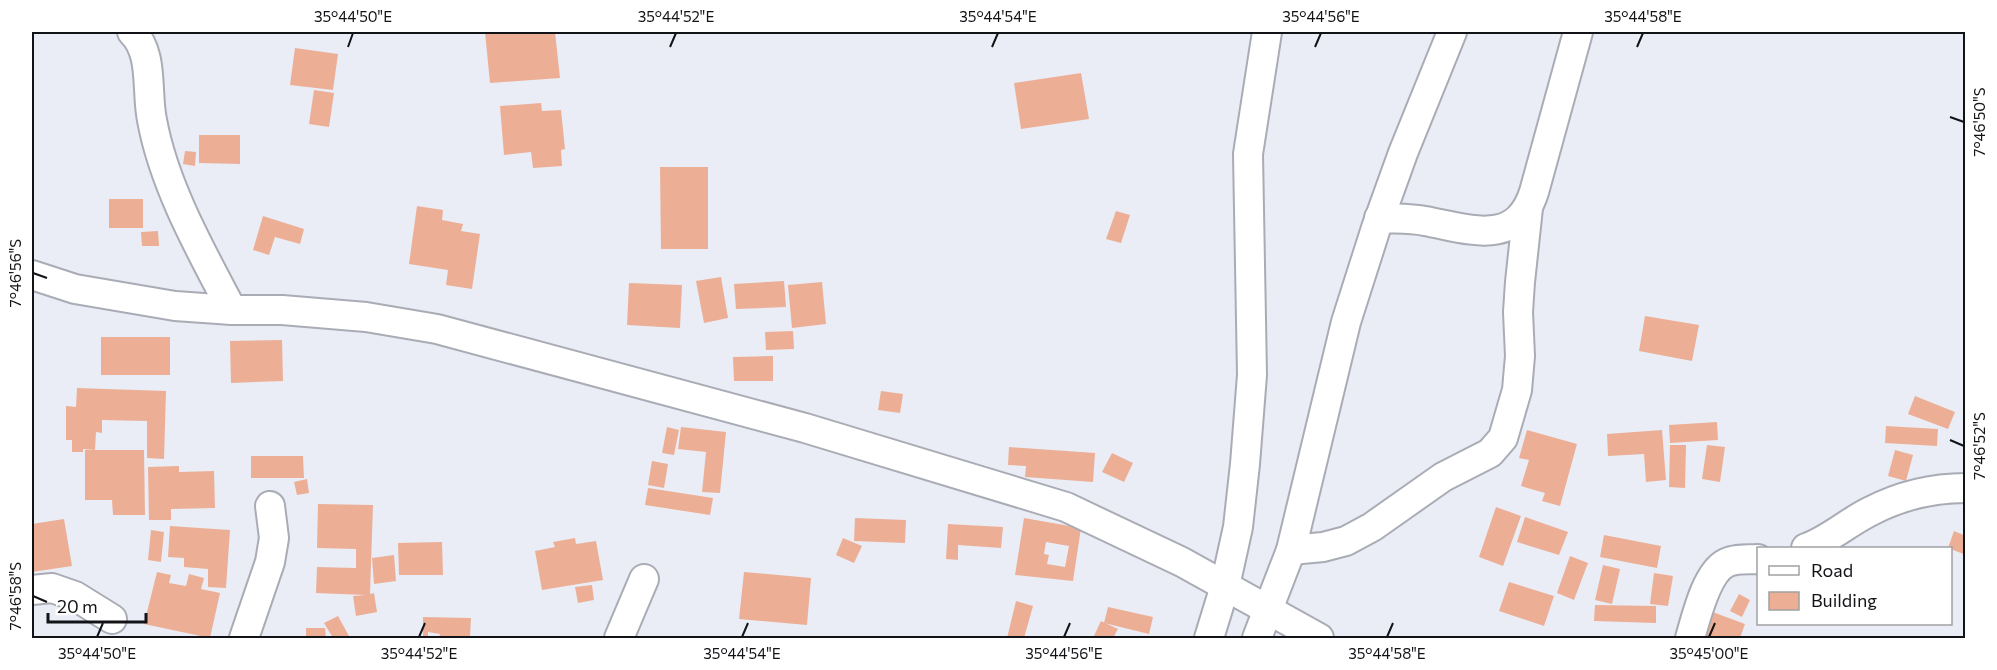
<svg xmlns="http://www.w3.org/2000/svg" width="1997" height="670" font-family="Commissioner,sans-serif">
<rect width="100%" height="100%" fill="#eaedf6"/>
<g fill="#ecaf96" fill-rule="evenodd">
<path d="M485,32H555L560,78L490,83Z"/>
<path d="M295,48L338,54L333,90L290,85Z"/>
<path d="M1081,73L1089,119L1021,129L1014,83Z"/>
<path d="M314,90L334,93L329,127L309,124Z"/>
<path d="M541,103L542,111L561,110L565,149L561,150L562,166L533,168L531,152L504,155L500,106Z"/>
<path d="M199,135H240V164L199,163Z"/>
<path d="M185,151L196,152L195,166L183,164Z"/>
<path d="M660,167H708V249H661Z"/>
<rect x="109" y="199" width="34" height="29"/>
<path d="M417,206L443,210L442,220L463,224L461,231L480,234L472,289L446,285L448,270L409,264Z"/>
<path d="M1116,211L1130,215L1121,243L1106,239Z"/>
<path d="M263,216L304,229L300,244L275,237L269,255L253,250Z"/>
<path d="M158,231L159,246H142L141,232Z"/>
<path d="M721,277L728,318L704,323L696,281Z"/>
<path d="M784,281L786,307L736,309L734,284Z"/>
<path d="M822,282L826,324L792,328L788,285Z"/>
<path d="M629,283L682,285L680,328L627,325Z"/>
<path d="M1645,316L1699,325L1692,361L1639,351Z"/>
<path d="M793,331L794,349L766,350L765,332Z"/>
<rect x="101" y="337" width="69" height="38"/>
<path d="M282,340L283,381L231,383L230,341Z"/>
<path d="M773,356V381H734L733,357Z"/>
<path d="M77,388L166,391L164,459L147,458V421L102,420V433L96,432L95,450L83,449V452H72V440H66V406L76,407Z"/>
<path d="M881,391L903,394L900,413L878,410Z"/>
<path d="M1915,396L1955,412L1948,429L1908,414Z"/>
<path d="M1717,422L1718,440L1670,443L1669,425Z"/>
<path d="M1886,426L1938,429L1937,446L1885,443Z"/>
<path d="M667,427L679,430L674,455L662,453Z"/>
<path d="M681,427L726,432L720,493L702,492L706,452L678,449Z"/>
<path d="M1527,430L1577,444L1560,506L1542,501L1545,493L1521,486L1529,460L1519,458Z"/>
<path d="M1662,430L1666,480L1646,482L1644,454L1608,456L1607,434Z"/>
<path d="M1670,445H1686L1685,488L1669,487Z"/>
<path d="M1707,445L1725,447L1720,482L1702,479Z"/>
<path d="M1009,447L1095,453L1093,482L1025,477L1026,466L1008,465Z"/>
<path d="M85,450H144L145,515H113L112,500H85Z"/>
<path d="M1895,450L1913,455L1906,481L1888,476Z"/>
<path d="M1112,453L1133,463L1124,482L1102,472Z"/>
<path d="M251,456H303L304,478H251Z"/>
<path d="M652,461L668,464L664,488L648,485Z"/>
<path d="M179,466V472L214,471L215,508L171,509V520H149L148,467Z"/>
<path d="M307,479L309,493L297,495L294,482Z"/>
<path d="M648,488L713,498L710,515L645,505Z"/>
<path d="M318,504L373,505L370,594L374,593L377,612L356,616L353,596L365,595L316,593L317,567L356,568V549L317,548Z"/>
<path d="M1496,507L1521,516L1503,566L1479,557Z"/>
<path d="M1525,517L1568,532L1559,555L1517,542Z"/>
<path d="M855,518L906,520L905,543L854,541Z"/>
<path d="M1024,518L1081,528L1073,581L1015,575ZM1046,542L1069,546L1065,567L1047,564L1049,555L1044,554Z"/>
<path d="M64,519L72,566L32,572V524Z"/>
<path d="M948,524L1003,527L1001,548L958,545V560L946,559Z"/>
<path d="M170,526L230,530L226,588L208,587V569L184,567V558L168,557Z"/>
<path d="M151,530L164,532L161,562L148,560Z"/>
<path d="M1954,531L1966,536V555L1948,548Z"/>
<path d="M1604,535L1661,546L1657,568L1600,557Z"/>
<path d="M575,538L576,544L596,541L603,580L542,590L535,551L555,547L553,542Z"/>
<path d="M843,538L862,546L854,563L836,555Z"/>
<path d="M442,542L443,575H399L398,543Z"/>
<path d="M394,555L396,581L374,584L372,558Z"/>
<path d="M1570,556L1588,563L1574,600L1557,593Z"/>
<path d="M1603,565L1620,569L1612,604L1595,600Z"/>
<path d="M157,572L171,575L169,583L186,586L189,574L204,578L201,589L220,593L210,638L144,624Z"/>
<path d="M744,572L811,578L807,625L739,619Z"/>
<path d="M1654,573L1673,576L1668,606L1650,604Z"/>
<path d="M1509,582L1554,596L1544,626L1499,611Z"/>
<path d="M592,585L594,600L578,603L575,587Z"/>
<path d="M1739,594L1750,600L1742,617L1730,611Z"/>
<path d="M1016,601L1033,606L1024,638H1007Z"/>
<path d="M1595,605L1656,606V623L1594,621Z"/>
<path d="M1108,607L1153,617L1149,634L1104,623Z"/>
<path d="M1710,611L1745,624L1740,638H1701Z"/>
<path d="M338,616L349,636L345,638H333L324,623Z"/>
<path d="M423,617L471,618L470,638H439L440,634L428,632V638H423Z"/>
<path d="M1101,621L1118,629L1113,638H1093Z"/>
<path d="M306,628H325L326,638H306Z"/>
</g>
<g fill="none" stroke-linecap="round" stroke-linejoin="round">
<g stroke="#aaacb5" stroke-width="32">
<g id="street">
<path d="M132,32C154,53 146,92 152,120C164,186 201,251 232,310"/>
<path d="M1379,218C1394,219 1410,218 1425,221C1469,229 1516,248 1534,192L1578,32"/>
<path d="M32,275L75,289L175,306L232,310H282L366,317L437,329L805,428L1066,507L1182,562L1319,638"/>
<path d="M1806,548C1829,540 1848,522 1871,511C1900,496 1933,488 1966,488"/>
<path d="M1291,550L1323,547L1346,541L1372,527L1443,477L1490,453L1503,438L1517,390L1520,356L1518,312L1520,282L1528,208"/>
<path d="M32,590L52,588L75,596L112,619"/>
<path d="M244,638L270,562L274,538L270,506"/>
<path d="M619,638L644,579"/>
<path d="M1209,638L1225,586L1238,527L1245,464L1252,375L1248,154L1267,32"/>
<path d="M1257,638L1291,550L1346,322L1376,228L1403,153L1452,32"/>
<path d="M1690,638C1696,618 1706,573 1726,563C1736,558 1748,560 1758,559"/>
</g>
</g>
<use href="#street" stroke="#fff" stroke-width="28"/>
</g>
<path fill="none" stroke="#121316" stroke-width="2" d="M348,47L353,33M670,47L676,33M992,47L998,33M1315,47L1321,33M1637,47L1643,33M1950,117L1964,122M33,273L47,278M1950,440L1964,446M33,596L47,602M97,637L103,623M419,637L425,623M742,637L748,623M1064,637L1070,623M1387,637L1393,623M1709,637L1715,623"/>
<rect width="1997" height="670" fill="none" stroke="#ffffff" stroke-width="66"/>
<rect x="1757" y="547" width="195" height="78" fill="#ffffff" stroke="#a0a1a2" stroke-width="1.5"/>
<rect x="1769" y="566" width="30" height="9" fill="#ffffff" stroke="#a0a1a2" stroke-width="1.5"/>
<text x="1811" y="577" font-size="18" fill="#121316">Road</text>
<rect x="1769" y="592" width="30" height="18" fill="#ecaf96" stroke="#a0a1a2" stroke-width="1.5"/>
<text x="1811" y="607" font-size="18" fill="#121316">Building</text>
<path d="M48 613v9h98v-9" fill="none" stroke="#121316" stroke-width="3"/>
<text x="57" y="613" font-size="18" fill="#121316" stroke="#ffffff" stroke-width="4.5" paint-order="stroke">20 m</text>
<rect x="33" y="33" width="1931" height="604" fill="none" stroke="#121316" stroke-width="2"/>
<g font-size="15" text-anchor="middle" fill="#121316">
<text x="353" y="22">35°44'50"E</text>
<text x="676" y="22">35°44'52"E</text>
<text x="998" y="22">35°44'54"E</text>
<text x="1321" y="22">35°44'56"E</text>
<text x="1643" y="22">35°44'58"E</text>
<text transform="translate(1980 122) rotate(-90)" y="5">7°46'50"S</text>
<text transform="translate(16 273) rotate(-90)" y="5">7°46'56"S</text>
<text transform="translate(1980 446) rotate(-90)" y="5">7°46'52"S</text>
<text transform="translate(16 596) rotate(-90)" y="5">7°46'58"S</text>
<text x="97" y="659">35°44'50"E</text>
<text x="419" y="659">35°44'52"E</text>
<text x="742" y="659">35°44'54"E</text>
<text x="1064" y="659">35°44'56"E</text>
<text x="1387" y="659">35°44'58"E</text>
<text x="1709" y="659">35°45'00"E</text>
</g>
</svg>
